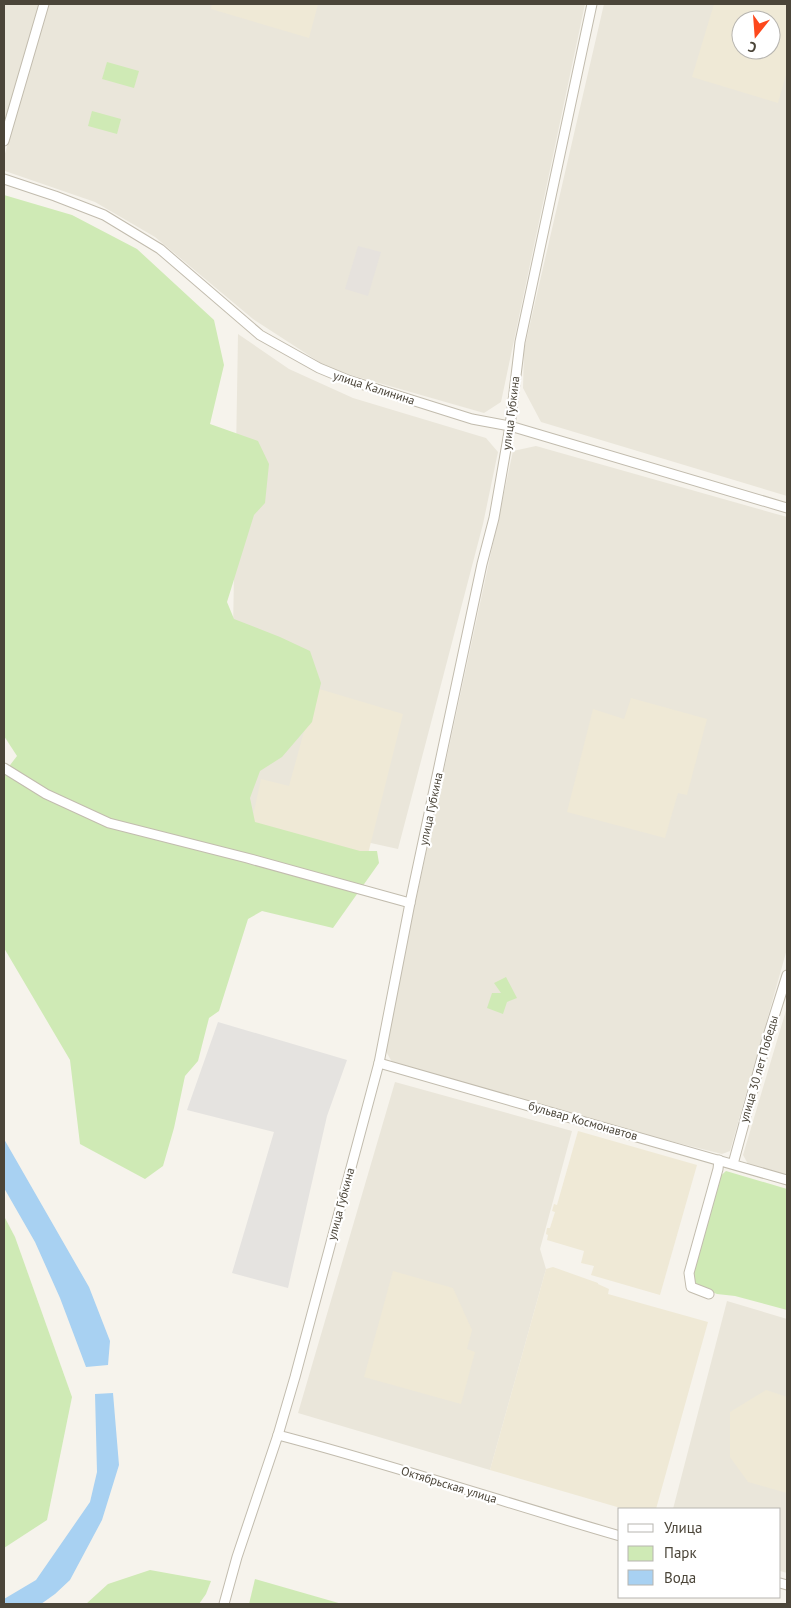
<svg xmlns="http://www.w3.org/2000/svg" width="791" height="1608" font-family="'PT Sans',sans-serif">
<rect width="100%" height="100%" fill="#f6f3ec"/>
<g fill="#eae6da" fill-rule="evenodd">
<path d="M4,4H39L4,128Z"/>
<path d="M48,4H585L501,402L484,413L330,369L253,319L155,237L95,202L5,171L4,157Z"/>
<path d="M604,4H787V496L541,422L523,388L524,350ZM741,20H771V50H741Z"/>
<path d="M238,334L289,369L353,398L486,438L498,452L483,524L398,849L230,812Z"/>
<path d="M536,446L787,517V949L730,1151L722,1154L638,1133L392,1062L384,1048L513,451Z"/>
<path d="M787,1007V1176L748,1164L743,1155Z"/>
<path d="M395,1082L572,1131L540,1249L546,1269L490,1470L298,1413Z"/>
<path d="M727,1301L787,1319V1573L780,1571V1509H673Z"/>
</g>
<path fill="#e6e2dd" d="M358,246L381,252L368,296L345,289Z"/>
<g fill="#efe9d6" fill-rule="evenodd">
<path d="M212,4H318L309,38L211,9Z"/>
<path d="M714,4H787V71L778,103L692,77ZM741,20H771V50H741Z"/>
<path d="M316,688L403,714L367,858L251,825L261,779L289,786Z"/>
<path d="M631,698L707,719L687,795L678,793L665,838L567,812L593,709L624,719Z"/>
<path d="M578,1131L697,1165L660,1295L591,1275L594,1266L581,1263L584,1251L547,1240L548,1235L546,1234L547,1228H550L555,1212L552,1211L554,1204L557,1205Z"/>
<path d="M553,1267L598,1283V1284L609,1289L608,1294L708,1322L656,1509H624L490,1470L546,1269Z"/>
<path d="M393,1271L453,1288L472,1330L467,1349L475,1352L461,1404L364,1377Z"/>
<path d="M766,1390L787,1397V1493L748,1482L730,1457V1412Z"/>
</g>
<g fill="#cfeab5">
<path d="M107,62L139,71L134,88L102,79Z"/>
<path d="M92,111L121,119L117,134L88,126Z"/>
<path d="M4,195L72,215L137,249L214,320L224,365L210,424L258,441L269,464L265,503L254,515L227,602L234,619L280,637L310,651L321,683L312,722L282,757L260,771L250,798L255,822L360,851H377L379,863L333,928L262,911L248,919L219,1011L209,1018L198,1061L185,1076L174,1128L163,1166L145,1179L80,1144L70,1060L4,948V773L17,756L4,736Z"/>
<path d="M506,977L517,998L507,1002L503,1014L487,1008L492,993H501L494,983Z"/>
<path d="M726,1171L787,1189V1310L735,1296L717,1294L697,1286L692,1275L716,1180Z"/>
<path d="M4,1216L15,1237L72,1397L47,1520L4,1548Z"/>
<path d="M150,1570L211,1581L206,1594L199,1604H86L108,1584Z"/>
<path d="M255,1579L342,1604H249Z"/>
</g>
<path fill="#e5e3e0" d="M218,1022L347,1060L327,1116L288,1288L232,1273L274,1132L187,1110Z"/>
<g fill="#a8d1f2">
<path d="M4,1139L89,1287L110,1341L108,1365L86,1367L60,1298L35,1242L4,1188Z"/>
<path d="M113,1393L119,1465L102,1520L70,1580L55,1594L41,1604H4V1599L36,1580L90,1502L97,1472L95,1394Z"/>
</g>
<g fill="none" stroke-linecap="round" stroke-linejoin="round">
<g stroke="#c2bcae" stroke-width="11">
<g id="minor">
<path d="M4,141L44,4"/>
<path d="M4,179L55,196L104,215L160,249L260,335L319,368L348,380L472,419L510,426L787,508"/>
<path d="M4,768L46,794L109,823L247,858L410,903"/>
<path d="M379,1063L787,1180"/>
<path d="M733,1164L767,1039L787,975"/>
<path d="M709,1294L691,1287L689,1273L718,1169L719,1160"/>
<path d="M278,1435C393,1465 506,1503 620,1536"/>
<path d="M780,1583L787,1585"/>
<path d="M224,1604L237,1557L278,1435L295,1377L379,1063L410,903L482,564L494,518L510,426L520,342L592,4"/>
</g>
</g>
<use href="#minor" stroke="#fff" stroke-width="9"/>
</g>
<g text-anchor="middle" stroke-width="4.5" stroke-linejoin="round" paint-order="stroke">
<g font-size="12" fill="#4b4539" stroke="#fff">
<text transform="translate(374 388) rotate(18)" y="4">улица Калинина</text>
<text transform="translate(511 413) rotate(-83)" y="4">улица Губкина</text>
<text transform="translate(431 809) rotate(-78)" y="4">улица Губкина</text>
<text transform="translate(759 1069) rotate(-74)" y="4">улица 30 лет Победы</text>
<text transform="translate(583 1121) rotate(16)" y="4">бульвар Космонавтов</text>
<text transform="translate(341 1204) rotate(-75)" y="4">улица Губкина</text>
<text transform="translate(449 1485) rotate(17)" y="4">Октябрьская улица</text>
</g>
</g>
<rect width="791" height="1608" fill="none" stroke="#4b4539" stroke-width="10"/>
<rect x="618" y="1508" width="162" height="90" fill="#ffffff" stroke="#b7b5b0"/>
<rect x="628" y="1524" width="25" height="8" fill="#ffffff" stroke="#b7b5b0"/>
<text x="664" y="1533" font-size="15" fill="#4b4539">Улица</text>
<rect x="628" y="1546" width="25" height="15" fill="#cfeab5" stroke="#b7b5b0"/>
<text x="664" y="1558" font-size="15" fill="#4b4539">Парк</text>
<rect x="628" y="1570" width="25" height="15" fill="#a8d1f2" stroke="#b7b5b0"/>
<text x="664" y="1583" font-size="15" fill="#4b4539">Вода</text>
<g transform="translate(756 35) rotate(197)"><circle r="24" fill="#ffffff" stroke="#b7b5b0"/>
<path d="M0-4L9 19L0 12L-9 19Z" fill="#fd481c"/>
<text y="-8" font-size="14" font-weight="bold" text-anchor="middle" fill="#4b4539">С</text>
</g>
</svg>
